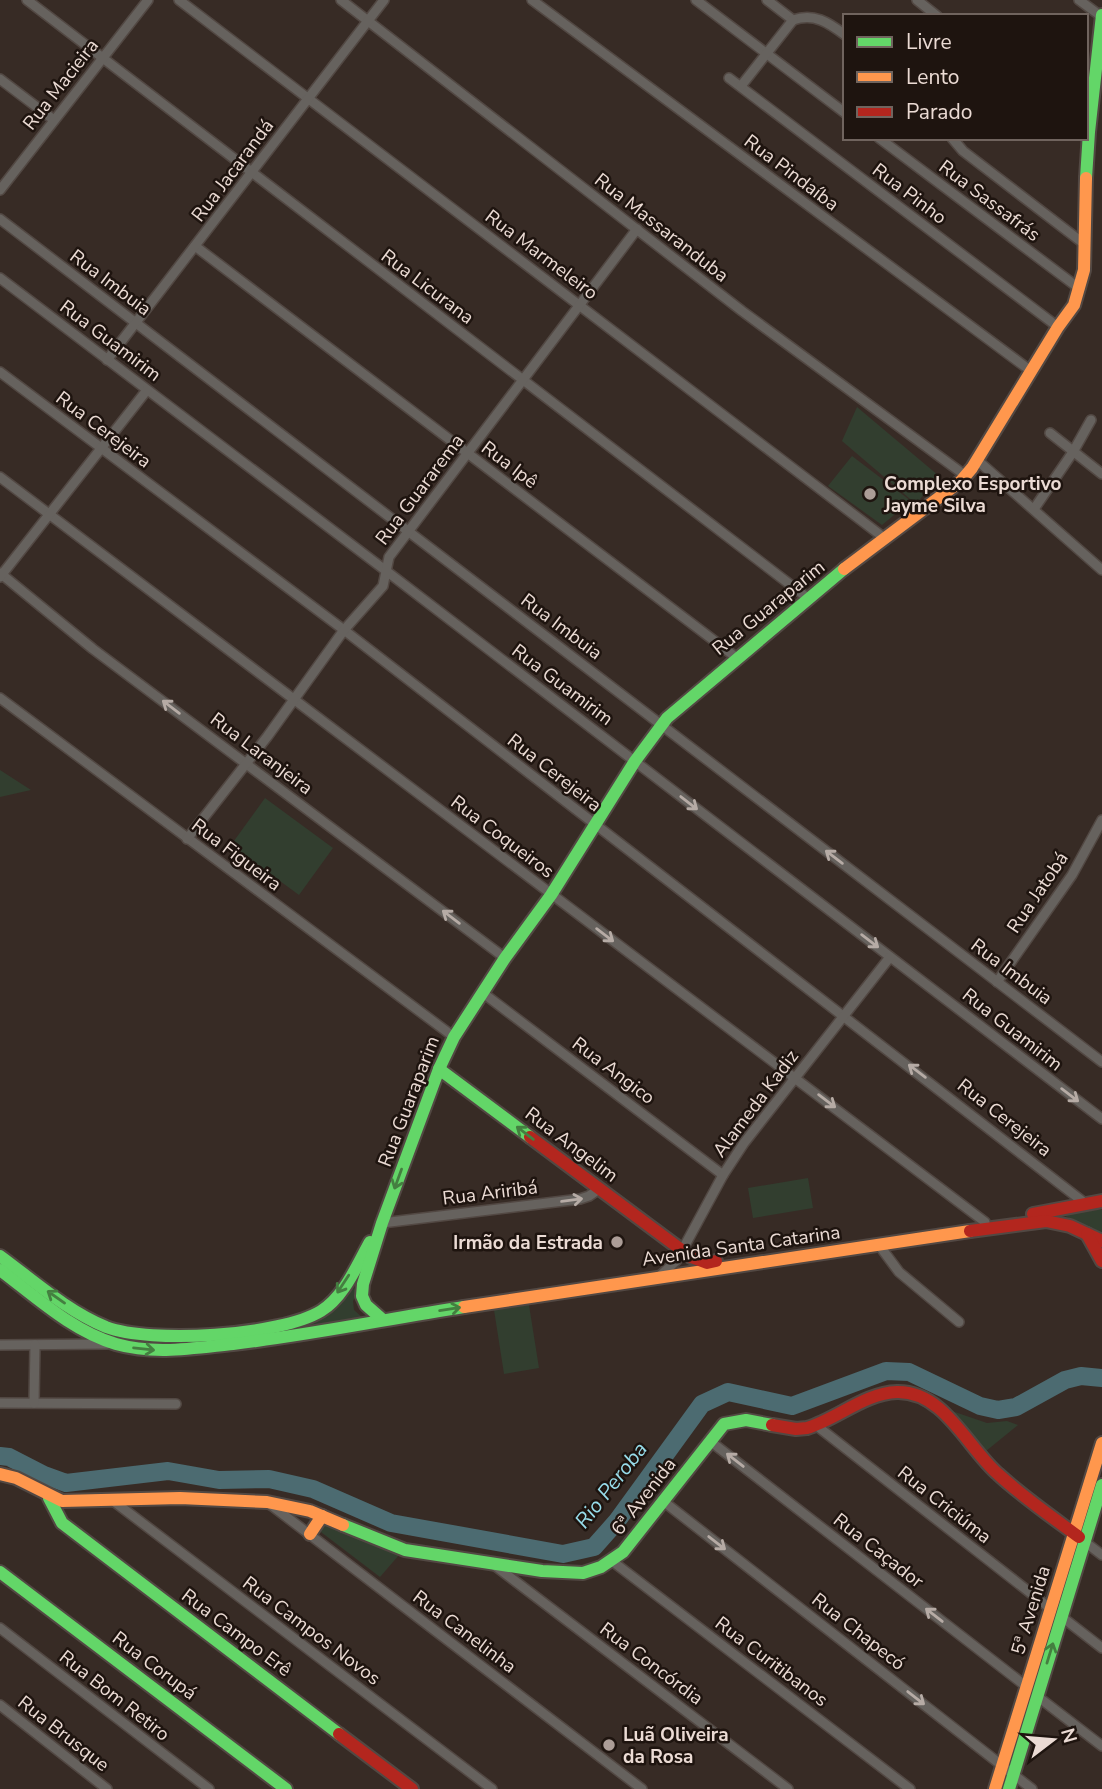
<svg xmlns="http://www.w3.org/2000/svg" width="1102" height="1789" font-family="'Nunito Sans',sans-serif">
<rect width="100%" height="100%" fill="#372b25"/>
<g fill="#323e2f">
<path d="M857,407L939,476L916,504L842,441Z"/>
<path d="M852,456L911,501L882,525L828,486Z"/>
<path d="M0,770L31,790L0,797Z"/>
<path d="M265,798L333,848L299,895L231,845Z"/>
<path d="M808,1178L813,1208L753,1218L748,1188Z"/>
<path d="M1102,1210V1235L1063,1215L1097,1210Z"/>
<path d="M350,1287L358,1290L353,1301L354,1310L364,1319L302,1328L328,1314Z"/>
<path d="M529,1305L539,1368L504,1374L494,1310Z"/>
<path d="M949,1410L987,1423L1007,1421L1018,1425L986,1451Z"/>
<path d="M321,1521L399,1555L380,1577L317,1529Z"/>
</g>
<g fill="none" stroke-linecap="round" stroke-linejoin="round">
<path stroke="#4c6b71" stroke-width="18" d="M0,1456L9,1457L44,1475L66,1483L168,1471L219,1480L269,1479L313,1489L391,1523L563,1554L594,1547L617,1521L702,1404L728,1392L792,1406L886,1371L909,1372L980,1406L998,1410L1016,1407L1065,1380L1081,1376L1102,1378"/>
<g stroke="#524843" stroke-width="12">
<g id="street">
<path d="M27,0L809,599"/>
<path d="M179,0L883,537"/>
<path d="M341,0L742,311L966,476"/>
<path d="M532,0L1031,371"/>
<path d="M696,0L845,113"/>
<path d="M767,0L793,20"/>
<path d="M917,0L937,16"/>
<path d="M1079,0L1102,17"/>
<path d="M793,20C814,13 828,22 845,35"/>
<path d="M729,78L1058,327"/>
<path d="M0,79L54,120"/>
<path d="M741,86L793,20"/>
<path d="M879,138L1080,289"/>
<path d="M952,138L963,151L1083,243"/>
<path d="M0,190L148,0"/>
<path d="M0,219L1102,1062"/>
<path d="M195,246L737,658"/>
<path d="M0,278L385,570L1102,1119"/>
<path d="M107,360L384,0"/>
<path d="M0,372L344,630L1086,1204"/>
<path d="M1050,433L1102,474"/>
<path d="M977,460L1102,570"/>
<path d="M0,477L985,1222"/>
<path d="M1034,509L1073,452L1091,420"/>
<path d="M0,573L93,649L505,958"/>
<path d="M0,577L147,390"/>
<path d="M0,698L454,1037"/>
<path d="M187,839L267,737L344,630L383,586L389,557L637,229"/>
<path d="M997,982L1072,875L1102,820"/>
<path d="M483,993L723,1175"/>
<path d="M382,1223L580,1199L589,1196L599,1189"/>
<path d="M879,1245L899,1272L959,1322"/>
<path d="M661,1275L677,1260L723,1175L744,1143L890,957"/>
<path d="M0,1345L107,1344"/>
<path d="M0,1403L176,1404"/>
<path d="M34,1403L35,1345"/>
<path d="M817,1426L1051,1609"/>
<path d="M710,1441L1027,1687"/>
<path d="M112,1500L492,1789"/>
<path d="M663,1501L1032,1789"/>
<path d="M271,1505L642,1789"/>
<path d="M1085,1542L1102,1555"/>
<path d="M612,1561L910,1789"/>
<path d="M494,1565L788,1789"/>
<path d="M1062,1617L1102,1648"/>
<path d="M0,1628L209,1789"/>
<path d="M1037,1696L1102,1746"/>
<path d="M0,1705L107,1789"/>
</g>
</g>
<g stroke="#524843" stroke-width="16">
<g id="fast">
<path d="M1086,178L1089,132L1102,15"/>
<path d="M439,1069L454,1037L505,958L551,895L635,761L667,718L844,569"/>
<path d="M0,1256C34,1281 67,1311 106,1327C151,1344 280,1336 321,1311C344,1297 357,1265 370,1242"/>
<path d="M0,1270C36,1297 72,1331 116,1344C155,1355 194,1348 233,1344C310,1335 387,1319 464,1307"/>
<path d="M383,1320L366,1305L362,1296L363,1284L382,1223L439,1069L530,1137"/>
<path d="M49,1498L62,1523L339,1734"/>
<path d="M343,1525L405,1550L542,1571L583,1573L601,1567L623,1552L724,1424L746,1420L772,1425"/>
<path d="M0,1572L286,1789"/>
<path d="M1009,1789L1102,1485"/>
</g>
</g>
<g stroke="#524843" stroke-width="16">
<g id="slow">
<path d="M844,569L961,481L972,468L1058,327L1074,305L1084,270L1086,178"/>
<path d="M464,1307L970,1231"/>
<path d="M0,1474L16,1478L62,1501L180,1498L267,1502L310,1511L343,1525"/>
<path d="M310,1534L322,1516"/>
<path d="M995,1789L1102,1443"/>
</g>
</g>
<g stroke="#524843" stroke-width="16">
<g id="jam">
<path d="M530,1137L691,1257L707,1263L716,1261"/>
<path d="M1033,1214L1102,1201"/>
<path d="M970,1231L1046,1221L1070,1226L1102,1241"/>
<path d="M1087,1234L1102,1261"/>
<path d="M772,1425L796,1429L807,1428C837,1419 865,1393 897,1392C944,1391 967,1447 998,1474C1023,1497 1052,1517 1079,1537"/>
<path d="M339,1734L412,1789"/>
</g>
</g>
<use href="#street" stroke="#66625e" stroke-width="9"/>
<use href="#fast" stroke="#63d668" stroke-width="12"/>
<use href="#slow" stroke="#ff974d" stroke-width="12"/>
<use href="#jam" stroke="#b3261e" stroke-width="12"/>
</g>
<defs><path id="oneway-shaft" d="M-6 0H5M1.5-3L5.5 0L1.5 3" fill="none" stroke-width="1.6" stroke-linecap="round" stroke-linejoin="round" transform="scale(1.75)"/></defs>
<g stroke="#b6aba5">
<use href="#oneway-shaft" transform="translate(171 707) rotate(-143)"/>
<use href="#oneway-shaft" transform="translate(689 803) rotate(38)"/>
<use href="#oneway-shaft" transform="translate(834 857) rotate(-143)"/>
<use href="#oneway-shaft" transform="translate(451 917) rotate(-143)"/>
<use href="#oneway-shaft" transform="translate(605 935) rotate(37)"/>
<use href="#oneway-shaft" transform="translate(870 941) rotate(37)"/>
<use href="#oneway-shaft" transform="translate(917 1071) rotate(-143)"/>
<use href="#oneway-shaft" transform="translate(1070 1095) rotate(37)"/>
<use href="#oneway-shaft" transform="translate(827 1101) rotate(37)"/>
<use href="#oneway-shaft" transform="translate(572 1200) rotate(-8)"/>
<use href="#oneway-shaft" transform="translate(735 1460) rotate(-142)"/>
<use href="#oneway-shaft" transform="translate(717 1543) rotate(38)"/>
<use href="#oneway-shaft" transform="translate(934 1615) rotate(-142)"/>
<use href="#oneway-shaft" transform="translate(916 1698) rotate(38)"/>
</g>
<g stroke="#447f40">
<use href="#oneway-shaft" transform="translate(525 1133) rotate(-143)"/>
<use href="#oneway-shaft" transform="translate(398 1179) rotate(110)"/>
<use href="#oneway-shaft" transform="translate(343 1284) rotate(123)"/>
<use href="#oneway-shaft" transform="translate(56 1297) rotate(-145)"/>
<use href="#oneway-shaft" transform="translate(450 1309) rotate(-9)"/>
<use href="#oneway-shaft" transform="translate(144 1349) rotate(6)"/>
<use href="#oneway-shaft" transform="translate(1050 1653) rotate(-73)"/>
</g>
<g fill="#ac9d97" stroke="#1e140f" stroke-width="2.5">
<circle cx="870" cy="494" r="7"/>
<circle cx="617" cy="1242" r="7"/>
<circle cx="609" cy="1745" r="7"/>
</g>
<g text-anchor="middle" stroke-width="5" stroke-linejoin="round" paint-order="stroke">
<g font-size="19" fill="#ebdbd4" stroke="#1e140f">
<text transform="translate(60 84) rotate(-52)" y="7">Rua Macieira</text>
<text transform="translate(232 170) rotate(-53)" y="7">Rua Jacarandá</text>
<text transform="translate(792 172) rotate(37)" y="7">Rua Pindaíba</text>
<text transform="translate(910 193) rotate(37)" y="7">Rua Pinho</text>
<text transform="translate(990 200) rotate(37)" y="7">Rua Sassafrás</text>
<text transform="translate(662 227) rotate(38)" y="7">Rua Massaranduba</text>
<text transform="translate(542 254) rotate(37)" y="7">Rua Marmeleiro</text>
<text transform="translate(111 282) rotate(37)" y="7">Rua Imbuia</text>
<text transform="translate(428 286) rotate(37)" y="7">Rua Licurana</text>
<text transform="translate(111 340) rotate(37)" y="7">Rua Guamirim</text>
<text transform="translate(104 429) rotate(37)" y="7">Rua Cerejeira</text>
<text transform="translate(510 464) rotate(37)" y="7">Rua Ipê</text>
<text transform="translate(419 489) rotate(-53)" y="7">Rua Guararema</text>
<text transform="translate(768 607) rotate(-39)" y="7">Rua Guaraparim</text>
<text transform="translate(562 626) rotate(37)" y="7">Rua Imbuia</text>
<text transform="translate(563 684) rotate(37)" y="7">Rua Guamirim</text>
<text transform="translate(262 753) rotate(37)" y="7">Rua Laranjeira</text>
<text transform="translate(555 772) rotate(38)" y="7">Rua Cerejeira</text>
<text transform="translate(503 836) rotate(37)" y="7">Rua Coqueiros</text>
<text transform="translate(237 854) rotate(37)" y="7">Rua Figueira</text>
<text transform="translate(1037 892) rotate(-56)" y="7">Rua Jatobá</text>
<text transform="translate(1012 971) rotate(37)" y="7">Rua Imbuia</text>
<text transform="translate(1013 1029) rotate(38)" y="7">Rua Guamirim</text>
<text transform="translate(614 1070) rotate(37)" y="7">Rua Angico</text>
<text transform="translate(408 1101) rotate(-69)" y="7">Rua Guaraparim</text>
<text transform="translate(755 1103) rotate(-53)" y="7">Alameda Kadiz</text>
<text transform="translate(1005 1117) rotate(38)" y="7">Rua Cerejeira</text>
<text transform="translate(572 1144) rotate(37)" y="7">Rua Angelim</text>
<text transform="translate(490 1192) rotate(-7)" y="7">Rua Ariribá</text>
<text transform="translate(741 1245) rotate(-8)" y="7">Avenida Santa Catarina</text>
<text transform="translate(643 1496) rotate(-52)" y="7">6ª Avenida</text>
<text transform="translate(945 1504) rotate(38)" y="7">Rua Criciúma</text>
<text transform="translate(879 1550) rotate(38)" y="7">Rua Caçador</text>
<text transform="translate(1030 1610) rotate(-73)" y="7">5ª Avenida</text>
<text transform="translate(312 1630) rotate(37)" y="7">Rua Campos Novos</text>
<text transform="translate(465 1631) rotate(37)" y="7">Rua Canelinha</text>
<text transform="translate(859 1631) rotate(38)" y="7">Rua Chapecó</text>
<text transform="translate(237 1632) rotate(37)" y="7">Rua Campo Erê</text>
<text transform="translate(772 1661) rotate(37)" y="7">Rua Curitibanos</text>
<text transform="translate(652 1663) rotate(37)" y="7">Rua Concórdia</text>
<text transform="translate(155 1665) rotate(37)" y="7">Rua Corupá</text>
<text transform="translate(115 1695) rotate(38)" y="7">Rua Bom Retiro</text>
<text transform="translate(64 1733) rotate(38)" y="7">Rua Brusque</text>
</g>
<g font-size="19" font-weight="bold" fill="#ebdbd4" stroke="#1e140f" text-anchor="start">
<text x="884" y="490">Complexo Esportivo<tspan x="884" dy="22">Jayme Silva</tspan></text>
<text x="603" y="1249" text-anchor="end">Irmão da Estrada</text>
<text x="623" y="1741">Luã Oliveira<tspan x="623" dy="22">da Rosa</tspan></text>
</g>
<g font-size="21" font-style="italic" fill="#97dcea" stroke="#1e140f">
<text transform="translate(611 1485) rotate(-52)" y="7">Rio Peroba</text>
</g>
</g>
<rect x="843" y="14" width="245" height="126" fill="#1e140f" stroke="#70645e" stroke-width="2"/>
<rect x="857" y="37" width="35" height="10" fill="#63d668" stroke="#70645e" stroke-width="2"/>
<text x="906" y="49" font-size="21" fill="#ebdbd4">Livre</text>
<rect x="857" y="72" width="35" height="10" fill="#ff974d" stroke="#70645e" stroke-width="2"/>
<text x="906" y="84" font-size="21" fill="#ebdbd4">Lento</text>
<rect x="857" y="107" width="35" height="10" fill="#b3261e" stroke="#70645e" stroke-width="2"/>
<text x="906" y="119" font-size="21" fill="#ebdbd4">Parado</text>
<g transform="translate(1053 1740) rotate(74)" stroke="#1e140f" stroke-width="5" paint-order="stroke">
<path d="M0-5L12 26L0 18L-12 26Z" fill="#ebdbd4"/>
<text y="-10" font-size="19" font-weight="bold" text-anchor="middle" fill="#ebdbd4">N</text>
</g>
</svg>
